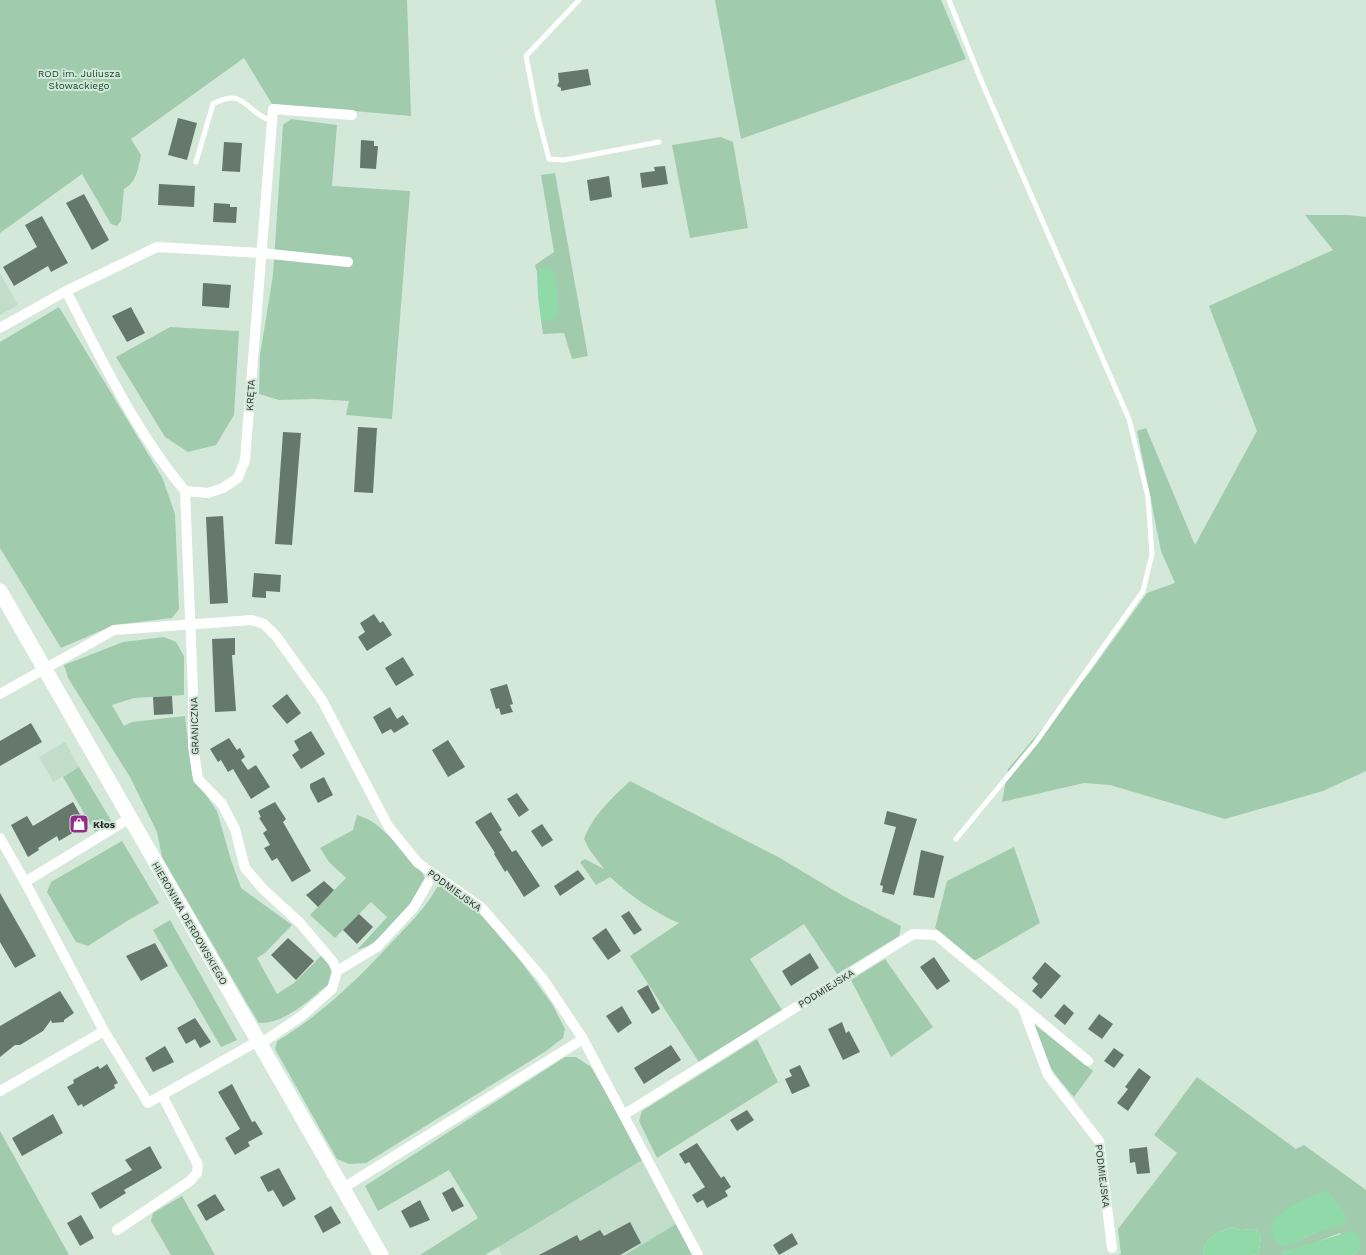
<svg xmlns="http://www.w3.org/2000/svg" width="1366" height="1255" font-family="'Work Sans',sans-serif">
<rect width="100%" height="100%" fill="#d4e8da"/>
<g fill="#c2ddca">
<path d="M0,273L18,305L0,315Z"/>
<path d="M65,742L79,767L53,782L39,757Z"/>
<path d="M644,1159L676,1224L625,1255H502L498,1247Z"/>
</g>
<g fill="#a0cbad" fill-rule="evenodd">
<path d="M0,0H407L411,116L272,104L244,58L131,139L141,155C138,168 137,182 124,189L121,221L117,226L111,224L82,174L0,233Z"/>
<path d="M715,0H941L966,59L741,139Z"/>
<path d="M291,119L337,125L332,186L410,191L392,419L346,415L349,401L315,399L279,400L259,394L260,355L273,275L283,125Z"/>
<path d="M721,137L733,142L748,228L690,238L672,145Z"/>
<path d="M555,173L588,356L572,359L564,333L543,334L541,320H551L544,267L537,272L535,265L554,252L541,175Z"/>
<path d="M1305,215H1349L1366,217V771L1323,791L1225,819L1110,785L1084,783L1002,802L1008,769L1090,672L1147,593L1175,583L1161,551L1137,431L1146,428L1195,545L1257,431L1209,306L1333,250Z"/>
<path d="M59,307L162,477L175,514L179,609L172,618L114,625L61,648L0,548V342Z"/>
<path d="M170,327L239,331L234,415L216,445L188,452L165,437L116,357Z"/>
<path d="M164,637L176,642L184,656V695L134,698L112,705L124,726L132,722L185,716L192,775L217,811L231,860L241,888L292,925L265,953L257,958L277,994L294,983L323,954L333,970L331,982C311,998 286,1024 259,1023L249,1007L162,857L157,832L130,777L68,678L64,665L123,642Z"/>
<path d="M79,767L112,822L95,832L63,777Z"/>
<path d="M630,781L780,858L845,897L901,926L899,936L837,974L804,924L750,959L782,1010L699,1062L630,956L679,923C653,912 631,896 610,877L596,885L580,862L585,859L604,869L589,849L584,839C593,815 612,798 630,781Z"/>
<path d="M357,815C362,817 369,819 374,823C384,830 424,869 425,879C427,894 384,936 371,944C367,947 361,948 357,950L387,917L371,902L335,938L310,915L346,878L329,862L320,848L353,830Z"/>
<path d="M122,841L159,903L127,921L88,946L76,942L47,892L51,882Z"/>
<path d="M1014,847L1040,923L974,961L935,928L947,881Z"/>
<path d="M437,887H446L480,914L506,941L552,1004L565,1029L563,1038L546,1051L366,1163L349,1164L337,1159L275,1049L277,1041C321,1015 358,979 393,941C409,924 426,908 437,887Z"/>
<path d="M170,920L237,1040L221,1047L153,930Z"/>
<path d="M885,959L933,1027L891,1057L851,980Z"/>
<path d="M1034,1024L1093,1071L1074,1097C1056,1076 1035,1052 1034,1024Z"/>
<path d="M757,1039L778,1082L657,1158L639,1121L642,1111Z"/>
<path d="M565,1057H576L591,1067L644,1159L485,1255H420L478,1218L449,1170L378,1211L365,1186Z"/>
<path d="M1197,1077L1296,1149L1304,1145L1366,1190V1255H1352L1359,1252L1340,1233L1314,1243L1281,1253V1255H1253L1259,1253L1261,1235L1256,1229L1241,1230L1231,1227C1219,1232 1201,1239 1204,1255H1117L1121,1254L1118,1229L1177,1153L1154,1135ZM1344,1211L1343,1223L1311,1234L1294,1243Z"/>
<path d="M0,1131L69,1255H0Z"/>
<path d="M182,1196L215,1255H171L151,1221L153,1213Z"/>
<path d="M676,1224L692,1255H625Z"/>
</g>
<g fill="#90d9a9">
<path d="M544,267L551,268C557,283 560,301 557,316L551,320H541L538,296L537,272Z"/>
<path d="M1324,1192L1329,1193L1344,1211L1346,1219L1343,1224L1311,1234L1294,1243L1284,1246L1274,1241C1272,1234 1270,1229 1273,1222C1278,1211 1312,1194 1324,1192Z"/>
<path d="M1231,1227L1241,1230L1256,1229L1261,1235L1259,1253L1253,1255H1204C1201,1239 1219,1232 1231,1227Z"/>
<path d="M1351,1231L1359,1236L1360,1245L1359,1252L1352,1255H1281V1253L1287,1251Z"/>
</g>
<g fill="#66786c">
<path d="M588,69L591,85L561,91V88L557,86L559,82L558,73Z"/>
<path d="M178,118L197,123L187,160L168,155Z"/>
<path d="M361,140L374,141V146H378L376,169L360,168Z"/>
<path d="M224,142L242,143L240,172L222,171Z"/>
<path d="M665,166L668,184L642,188L640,173L655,171L654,167Z"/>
<path d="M609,176L612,197L590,201L587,180Z"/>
<path d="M159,184L195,186L194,207L158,205Z"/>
<path d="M84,194L109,240L92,250L66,203Z"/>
<path d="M214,203L230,204V207H237L236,223L213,222Z"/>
<path d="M42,216L68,263L51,272L48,266L14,286L3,267L37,247L25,225Z"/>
<path d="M203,283L231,285L229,308L202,306Z"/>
<path d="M131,307L145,333L127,342L112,316Z"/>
<path d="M358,427L377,428L373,493L354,492Z"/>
<path d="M283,432L301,433L292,545L275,544Z"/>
<path d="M223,516L228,603L210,604L206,517Z"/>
<path d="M254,573L281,575L280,592L266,591V598L252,597Z"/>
<path d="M374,614L380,623L383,621L392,635L367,651L358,637L365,632L360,623Z"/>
<path d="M235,638V655H232L236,711L215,712L212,639Z"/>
<path d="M403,657L414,675L396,686L385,668Z"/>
<path d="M507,684L513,704L510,705L513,712L501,715L499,708L496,709L490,689Z"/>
<path d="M287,694L301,713L287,724L272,706Z"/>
<path d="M172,696L173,714L154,715L153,697Z"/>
<path d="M390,707L397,719L403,715L409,724L394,733L391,729L382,734L373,717Z"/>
<path d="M31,723L42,742L0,766V741Z"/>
<path d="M311,731L325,754L301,769L292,755L299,750L294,741Z"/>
<path d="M229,738L237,750L240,748L245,757L241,760L248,770L256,765L270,787L251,799L233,769L228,772L221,760L218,762L210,749Z"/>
<path d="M448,740L465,767L448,777L432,750Z"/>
<path d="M324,777L333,795L318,803L310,788V784Z"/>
<path d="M517,793L529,810L519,817L507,799Z"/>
<path d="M73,802L86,825L59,841L57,836L38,848L39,850L28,857L11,825L27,816L33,826Z"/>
<path d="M275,802L286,819L283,822L311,871L292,882L277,858L272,861L264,848L270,845L263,833L267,830L259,818L261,817L258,811Z"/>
<path d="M887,811L917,819L894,895L882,892L883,886L880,885L896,827L884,824Z"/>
<path d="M491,812L502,830L499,832L512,852L516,850L540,886L524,897L507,870L505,872L494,854L495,853L475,822Z"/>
<path d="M542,824L553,840L542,847L531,831Z"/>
<path d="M921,850L944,856L934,898L913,895Z"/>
<path d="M578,870L585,879L560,896L554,886Z"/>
<path d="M324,881L334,890L318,907L306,895Z"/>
<path d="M0,893L36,956L15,968L0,942Z"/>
<path d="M629,911L642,930L634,935L621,916Z"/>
<path d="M359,914L373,927L357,944L343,930Z"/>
<path d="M606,928L621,951L608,960L592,938Z"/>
<path d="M288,938L314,961L296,980L271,955Z"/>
<path d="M155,943L168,966L141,981L126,956Z"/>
<path d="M810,953L819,968L791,986L782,971Z"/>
<path d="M934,957L950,981L937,990L920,967Z"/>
<path d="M1045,962L1061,976L1041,999L1032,991L1038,984L1032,978Z"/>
<path d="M648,985L660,1009L652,1014L637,991Z"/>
<path d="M60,991L74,1013L64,1020V1022L52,1023L51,1020L43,1031L20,1045H15L0,1057V1026Z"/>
<path d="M1064,1004L1074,1013L1065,1025L1054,1016Z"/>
<path d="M622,1006L632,1023L618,1033L606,1016Z"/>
<path d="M1099,1014L1113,1024L1102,1039L1088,1029Z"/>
<path d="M195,1018L211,1042L200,1048L195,1039L186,1044L177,1028Z"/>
<path d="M842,1022L846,1033L849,1031L860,1052L843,1060L828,1029Z"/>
<path d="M671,1045L681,1060L644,1084L634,1068Z"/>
<path d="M165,1046L174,1062L153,1072L145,1058Z"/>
<path d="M1114,1048L1124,1055L1114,1068L1104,1061Z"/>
<path d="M107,1064L118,1083L114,1085L115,1088L83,1107L82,1104L78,1106L67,1087L74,1083L73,1080L98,1066L100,1069Z"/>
<path d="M800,1065L810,1086L792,1094L785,1079L792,1076L789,1070Z"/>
<path d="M1139,1068L1151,1077L1128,1111L1117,1103L1128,1089L1125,1087Z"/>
<path d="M232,1084L252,1122L255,1121L263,1134L248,1142L250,1146L235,1155L225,1138L240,1129L218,1092Z"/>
<path d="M747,1110L754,1120L737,1131L730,1120Z"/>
<path d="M53,1114L63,1133L22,1156L12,1138Z"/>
<path d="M697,1143L721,1178L724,1176L731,1187L725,1191L728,1196L707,1208L703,1200L697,1203L692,1195L705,1187L689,1162L685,1164L679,1154Z"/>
<path d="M150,1146L162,1168L124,1190L126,1193L100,1209L91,1193L132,1170L125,1160Z"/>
<path d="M1147,1147L1150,1173L1137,1174L1135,1162L1130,1163L1129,1149Z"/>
<path d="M279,1168L296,1199L283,1207L273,1190L268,1192L260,1177Z"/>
<path d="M453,1187L464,1206L452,1212L442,1193Z"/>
<path d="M215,1194L225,1210L206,1221L197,1205Z"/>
<path d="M420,1200L430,1220L410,1228L401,1211Z"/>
<path d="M331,1206L341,1223L323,1233L314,1216Z"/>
<path d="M81,1215L94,1238L80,1246L67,1223Z"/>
<path d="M630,1222L641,1243L620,1255H539L577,1235L580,1241L600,1230L604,1236Z"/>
<path d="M792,1233L798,1244L779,1255L773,1245Z"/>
</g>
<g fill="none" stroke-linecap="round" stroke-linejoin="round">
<g stroke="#fff" stroke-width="5">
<path d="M579,0L526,56L537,113L549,159L564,160L659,142"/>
<path d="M949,0L983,85L1129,419L1148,497L1152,554L1143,591L1036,742L956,839"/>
<path d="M196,162L213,104C245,86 245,113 272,121"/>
</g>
<g stroke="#fff" stroke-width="10">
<path d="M66,291C102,360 135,431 185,491L208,493L223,488L238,478L245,460L273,109L352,115"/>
<path d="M0,328L66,291L157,247L261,253L348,262"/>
<path d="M185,491L193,691V746L198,779L222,804L235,829L245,868L263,889L300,923L333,962L337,971L332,989L303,1015L260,1044"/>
<path d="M0,694L114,630L252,620L264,624L276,636L322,700L388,826L418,863L481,907L543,979L583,1039L698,1255"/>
<path d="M0,838L25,882L104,1031L148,1103L258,1041"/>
<path d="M25,882L130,818"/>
<path d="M337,971L377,947L414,907L433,874"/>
<path d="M1023,1008L1048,1075L1099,1141L1112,1248"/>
<path d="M0,1091L104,1031"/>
<path d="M625,1114L913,934L936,935L1088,1061"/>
<path d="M343,1188L583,1039"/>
<path d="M117,1230L190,1181L197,1173L198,1165L162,1095"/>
</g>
<path stroke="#fff" stroke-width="15" d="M0,591L381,1255"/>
</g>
<defs>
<g id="shop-square" transform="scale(1)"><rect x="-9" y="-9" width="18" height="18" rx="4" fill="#96298a" stroke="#d4e8da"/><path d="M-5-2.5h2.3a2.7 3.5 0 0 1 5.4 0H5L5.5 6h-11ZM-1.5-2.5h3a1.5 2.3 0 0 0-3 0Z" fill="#fff"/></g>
</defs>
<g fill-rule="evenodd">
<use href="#shop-square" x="79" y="824"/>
</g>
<g text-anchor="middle" stroke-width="4" stroke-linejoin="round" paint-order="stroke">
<g font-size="10" fill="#134a2b" stroke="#d4e8da">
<text x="79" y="77">ROD im. Juliusza<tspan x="79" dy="12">Słowackiego</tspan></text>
</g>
<g font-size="10" fill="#282f2a" stroke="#d4e8da">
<text transform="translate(250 395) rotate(-86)" y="4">KRĘTA</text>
<text transform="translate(194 726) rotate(-91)" y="4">GRANICZNA</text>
<text transform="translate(455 890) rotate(36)" y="4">PODMIEJSKA</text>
<text transform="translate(190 923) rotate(60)" y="4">HIERONIMA DERDOWSKIEGO</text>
<text transform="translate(826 988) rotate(-32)" y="4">PODMIEJSKA</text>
<text transform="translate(1103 1176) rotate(83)" y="4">PODMIEJSKA</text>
</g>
<g font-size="10" font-weight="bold" fill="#282f2a" stroke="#d4e8da" text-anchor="start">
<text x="93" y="828">Kłos</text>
</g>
</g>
</svg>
